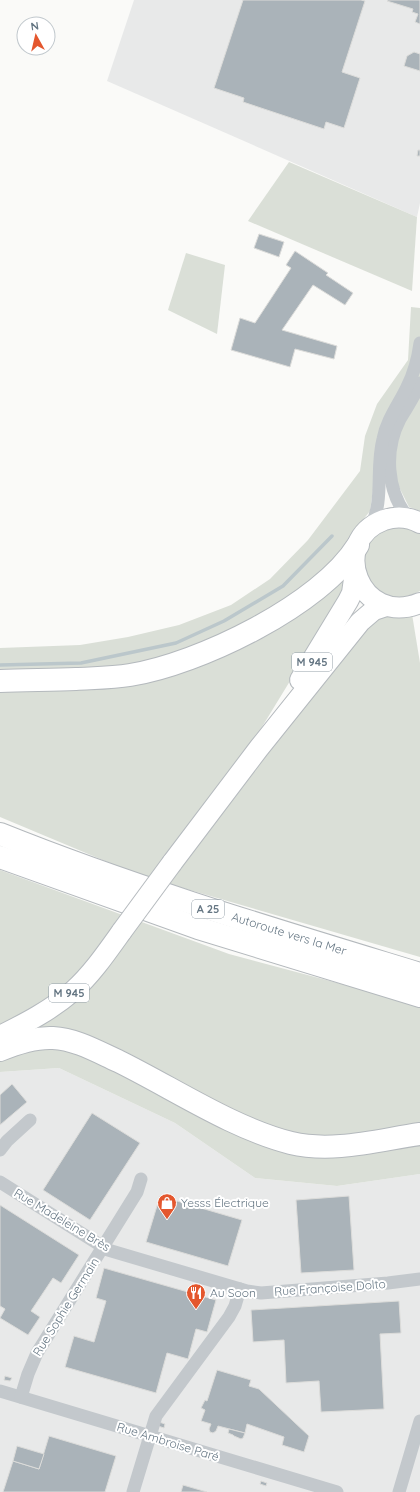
<svg xmlns="http://www.w3.org/2000/svg" width="420" height="1492" font-family="Quicksand,sans-serif">
<rect width="100%" height="100%" fill="#fafaf8"/>
<g fill="#e8e9e9">
<path d="M134,0H420V203L417,217L107,81Z"/>
<path d="M59,1068L175,1123L255,1178L337,1186L420,1174V1492H0V1072Z"/>
</g>
<g fill="#dadfd7">
<path d="M289,162L417,217L412,291L248,221Z"/>
<path d="M186,253L225,265L217,334L168,310Z"/>
<path d="M411,307L420,308V511L409,507L398,485L374,483L370,511L347,540L343,558V589L323,627L246,753L148,879L0,817V648L80,645L128,637L179,625L231,605L270,579L308,540L360,471L365,436L377,404L408,360Z"/>
<path d="M388,527L412,528L420,532V591L414,594L400,598L385,595L373,587L362,565L368,542Z"/>
<path d="M412,614L420,663V957L169,884L311,697L376,616Z"/>
<path d="M0,870L229,954L379,994L420,1007V1174L337,1186L255,1178L175,1123L59,1068L0,1072Z"/>
</g>
<g fill="none" stroke-linecap="round" stroke-linejoin="round">
<path stroke="#bbc7cb" stroke-width="3.5" d="M0,665L81,663L176,643L224,621L283,586L332,536"/>
</g>
<g fill="#aab3b9" stroke="#dcdcda">
<path d="M243,0H361L365,1L342,72L360,78L344,128L326,122L324,129L243,102L244,98L214,88Z"/>
<path d="M388,0H420V24L415,22L418,14L412,12L413,9L387,1Z"/>
<path d="M414,52L420,54V71L404,66L407,56Z"/>
<path d="M418,150H420V156H417Z"/>
<path d="M259,234L284,242L279,257L254,248Z"/>
<path d="M295,251L328,273L326,275L353,293L345,305L313,285L282,330L337,346L334,359L295,349L290,367L231,350L240,318L255,323L291,268L286,265Z"/>
<path d="M12,1084L27,1102L0,1125V1095Z"/>
<path d="M92,1113L140,1143L90,1220L43,1190Z"/>
<path d="M160,1196L242,1220L228,1266L146,1242Z"/>
<path d="M349,1196L354,1270L301,1273L296,1200Z"/>
<path d="M0,1205L79,1255L61,1283L53,1278L31,1311L40,1317L28,1335L0,1318L5,1309L0,1306Z"/>
<path d="M104,1268L216,1300L207,1332L196,1329L188,1359L167,1353L156,1393L65,1367L74,1336L94,1342L106,1301L96,1298Z"/>
<path d="M399,1301L401,1333L380,1334L384,1409L321,1412L319,1381L286,1383L284,1340L253,1342L251,1310Z"/>
<path d="M217,1370L251,1380L249,1386L259,1389L309,1436L304,1452L282,1445L284,1437L247,1424L245,1433L218,1426L216,1431L213,1433L210,1432L209,1429L211,1424L201,1421L205,1410L201,1408L205,1400L207,1401Z"/>
<path d="M5,1376L12,1378L10,1381L4,1380Z"/>
<path d="M159,1422L165,1424L164,1428L158,1426Z"/>
<path d="M229,1429L245,1433L243,1438L241,1439L234,1436L233,1435L228,1433Z"/>
<path d="M49,1436L116,1456L105,1492H3L13,1461L39,1469Z"/>
<path d="M17,1446L44,1454L39,1469L13,1461Z"/>
<path d="M261,1481L267,1483L266,1486L260,1484Z"/>
<path d="M183,1485L207,1492H181Z"/>
</g>
<g fill="none" stroke-linecap="round" stroke-linejoin="round">
<g stroke="#b5babe" stroke-width="22">
<g id="primary">
<path d="M420,523C409,517 396,516 384,520C327,541 360,628 420,603"/>
<path d="M300,680L348,601L352,593L355,572"/>
<path d="M172,863L259,748L360,622L374,610L386,606"/>
<path d="M0,1036C26,1023 51,1010 73,991C92,974 107,952 122,931"/>
</g>
</g>
<g stroke="#b4b9bd" stroke-width="24">
<g id="highway">
<path d="M0,681C25,680 51,680 76,679C94,678 113,678 130,675C199,664 321,605 358,545"/>
<path d="M0,834C137,889 279,931 420,974"/>
<path d="M0,857L198,928L420,996"/>
<path d="M0,1050C17,1043 35,1037 53,1038C76,1039 98,1052 118,1061C173,1088 232,1128 291,1143C333,1153 378,1140 420,1134"/>
</g>
</g>
<g stroke="#c3c8cc" stroke-width="13">
<path d="M409,519C386,491 384,450 400,419C407,407 415,396 420,383"/>
<path d="M370,529C385,499 375,470 383,439C387,419 399,404 407,387C414,373 418,358 420,343"/>
<path d="M0,1150L7,1141L30,1120"/>
<path d="M0,1182L108,1250L247,1291L261,1293L388,1283L420,1279"/>
<path d="M0,1391L337,1492"/>
<path d="M21,1397L28,1374L37,1353L137,1192L141,1179"/>
<path d="M133,1492L156,1416L229,1317L235,1306L240,1289"/>
<path d="M399,1492L420,1421"/>
</g>
<use href="#primary" stroke="#fff" stroke-width="20"/>
<use href="#highway" stroke="#fff" stroke-width="22"/>
<g stroke="#b5babe" stroke-width="22" stroke-linecap="butt">
<path id="primary-bridge" d="M122,931L172,863"/>
</g>
<use href="#primary-bridge" stroke="#fff" stroke-width="20"/>
</g>
<defs>
<g id="shop-pin" transform="scale(1)"><path d="M0 17L-7.5 6A9.5 9.5 0 1 1 7.5 6Z" fill="#e4572e" stroke="#fff"/><path d="M-5-2.5h2.3a2.7 3.5 0 0 1 5.4 0H5L5.5 6h-11ZM-1.5-2.5h3a1.5 2.3 0 0 0-3 0Z" fill="#fff"/></g>
<g id="restaurant-pin" transform="scale(1)"><path d="M0 17L-7.5 6A9.5 9.5 0 1 1 7.5 6Z" fill="#e4572e" stroke="#fff"/><path d="M-5-6h1v4h1v-4h1v4h1v-4h1v5L-1.5 .5V6h-2V.5L-5-1ZM5-6V6H3V1.5H1.5Q1.5-4 5-6Z" fill="#fff"/></g>
</defs>
<g fill-rule="evenodd">
<use href="#shop-pin" x="167" y="1203"/>
<use href="#restaurant-pin" x="196" y="1293"/>
</g>
<g text-anchor="middle" stroke-width="4" stroke-linejoin="round" paint-order="stroke">
<g fill="#fff" stroke="#939fa8" stroke-width="1">
<rect x="292" y="653" width="40" height="18" rx="3"/>
<rect x="192" y="900" width="32" height="18" rx="3"/>
<rect x="49" y="984" width="40" height="18" rx="3"/>
</g>
<g font-size="11" font-weight="bold" fill="#657683">
<text x="312" y="666">M 945</text>
<text x="208" y="913">A 25</text>
<text x="69" y="997">M 945</text>
</g>
<g font-size="12" fill="#657683" stroke="#fff">
<text transform="translate(289 934) rotate(17)" y="4">Autoroute vers la Mer</text>
<text transform="translate(62 1220) rotate(31)" y="4">Rue Madeleine Brès</text>
<text transform="translate(330 1288) rotate(-4)" y="4">Rue Françoise Dolto</text>
<text transform="translate(66 1307) rotate(-58)" y="4">Rue Sophie Germain</text>
<text transform="translate(168 1442) rotate(17)" y="4">Rue Ambroise Paré</text>
</g>
<g font-size="12" fill="#657683" stroke="#fff" text-anchor="start">
<text x="181" y="1207">Yesss Électrique</text>
<text x="210" y="1297">Au Soon</text>
</g>
</g>
<g transform="translate(36 36) rotate(352)"><circle r="19" fill="#ffffff" stroke="#c1c8cd"/>
<path d="M0-3L7 15L0 10L-7 15Z" fill="#e4572e"/>
<text y="-6" font-size="11" font-weight="bold" text-anchor="middle" fill="#657683">N</text>
</g>
</svg>
